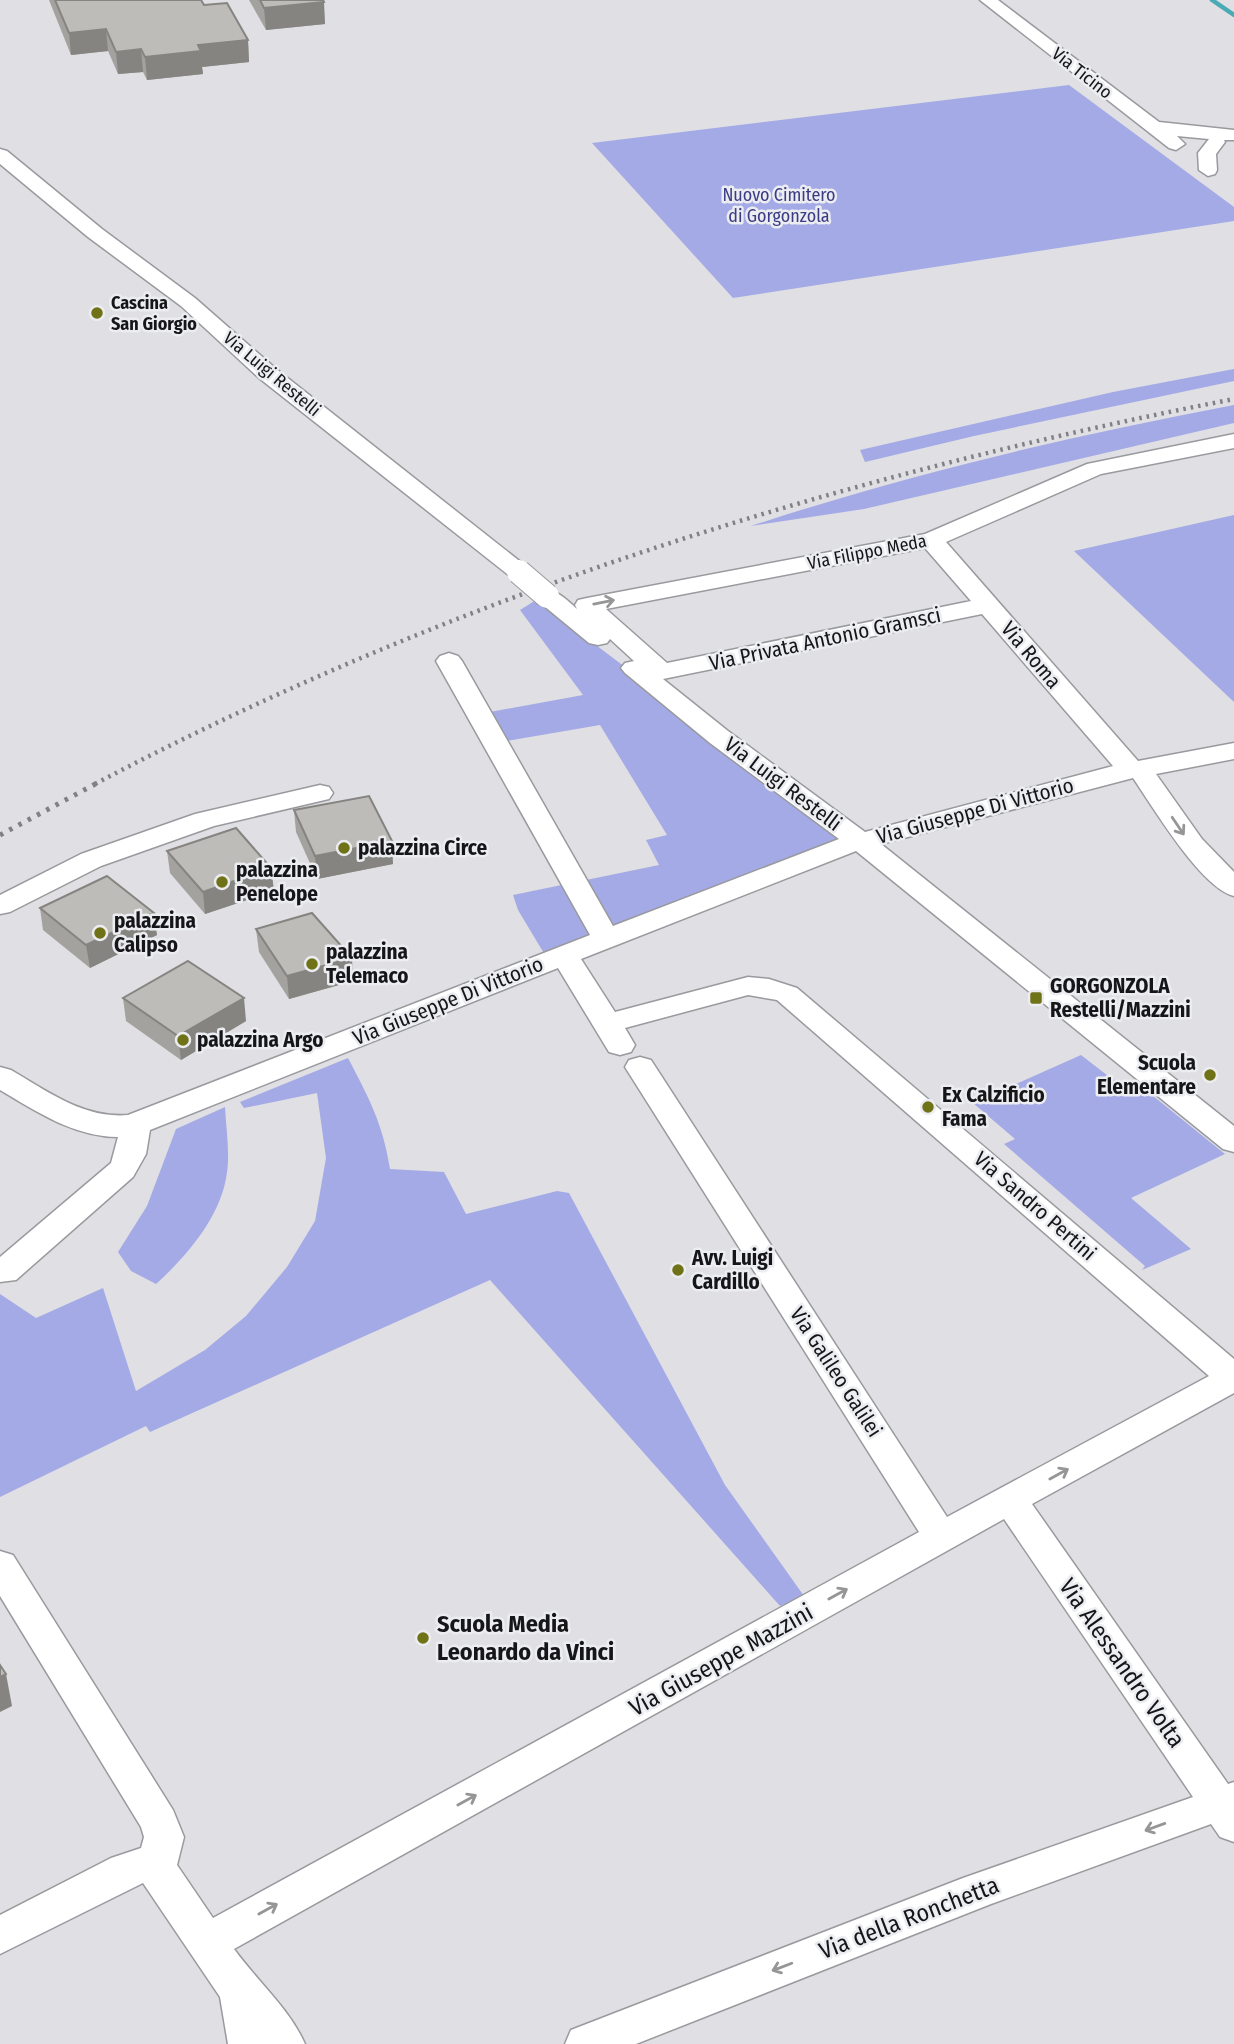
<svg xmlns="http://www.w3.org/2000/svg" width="1234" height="2044" font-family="'Fira Sans Condensed',sans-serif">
<rect width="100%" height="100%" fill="#dfdfe4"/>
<g fill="#a4aae5">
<path d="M1069,85L1234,207V221L733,298L592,143Z"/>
<path d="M1234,369V381L974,436L865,462L860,450L1113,392Z"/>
<path d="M1234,405V423L864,509L751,526C909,474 1070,436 1234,405Z"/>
<path d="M1234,515V702L1074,551Z"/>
<path d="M536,600L859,843L548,960L518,910L513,895L659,865L646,840L667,835L600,725L495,743L479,714L583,695L520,610Z"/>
<path d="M1081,1055L1112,1079L1147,1091L1225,1154L1131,1198L1191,1249L1142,1270L1145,1266L1004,1144L1015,1139L973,1103Z"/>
<path d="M348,1058C369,1098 383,1124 390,1169L444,1172L466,1214L557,1191L569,1193L725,1485L804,1596L780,1606L490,1280L150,1432L146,1426L0,1497V1294L36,1318L103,1288L136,1391L205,1350L246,1316L287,1267L315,1221L326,1158L317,1093L244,1108L240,1102Z"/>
<path d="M225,1107C226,1128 230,1152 227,1172C222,1215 188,1255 156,1284L131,1271L118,1252L147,1206L176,1129Z"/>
</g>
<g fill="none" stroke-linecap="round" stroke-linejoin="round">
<path stroke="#49abb5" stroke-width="4.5" d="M1212,0L1234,15"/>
<g stroke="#999a9e" stroke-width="3">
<g id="minor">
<path d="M980,0H998L1159,122L1234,130V140H1224L1225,142L1216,154L1217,170L1215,174L1208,176L1199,170L1198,153L1209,139L1177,136L1185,144L1176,150L1169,148Z"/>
<path d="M0,149L7,151L102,229L195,298L275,368L527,567L531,572L527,577L519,579L511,577L259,378L181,306L88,237L0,164Z"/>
<path d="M1234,434V448L1101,474L946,542L1138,761L1234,743V759L1156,774L1202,839L1234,872V896C1201,888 1153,807 1133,778L881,844L1234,1126V1152L1223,1149L856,851L581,959L615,1012L748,977L769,979L797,988L1234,1359V1393L1032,1504L1228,1784L1234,1782V1842L1220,1837L1211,1824L991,1904L636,2044H565L571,2030L963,1878L1193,1797L1004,1519L234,1949C257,1981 289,2008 305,2044H228L220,1997L143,1883L0,1954V1915L111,1858L141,1848L144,1837L141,1827L0,1596V1551L13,1555L173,1810L184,1837L177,1865L213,1918L919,1532L625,1067L629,1060L640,1057L651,1060L947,1517L1209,1376L777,1000L748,995L625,1028L635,1045L631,1052L620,1055L609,1052L558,968L150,1130L146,1154L133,1177L16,1280L0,1282V1257L111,1163L118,1137C74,1137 36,1111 0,1090V1067L11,1070C47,1091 84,1119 128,1115L590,935L436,661L440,656L449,653L458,656L462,661L613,926L839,839L710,743L625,673L621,668L625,663L634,661L610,639L607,643L598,645L589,643L538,601L535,596L538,591C555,587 565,598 577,609L575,605L578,600L587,598L925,534L1087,464ZM925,548L971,601L667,663L606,609ZM982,614L1113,766L865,832L728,731L663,679Z"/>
<path d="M320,785L329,787L333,793L329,799L214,826L101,866L10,912L0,914V895L81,854L195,814Z"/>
</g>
</g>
<use href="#minor" fill="#fff" fill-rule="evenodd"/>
<path stroke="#818185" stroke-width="4.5" stroke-dasharray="2.5 5" stroke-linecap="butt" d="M95,784C453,595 838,476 1234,399"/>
<path stroke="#818185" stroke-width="5" stroke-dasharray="3.5 7" stroke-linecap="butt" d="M0,835L99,782"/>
<g stroke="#999a9e" stroke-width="26" stroke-linecap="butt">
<path id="minor-bridge" d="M519,572L547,596"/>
</g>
<use href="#minor-bridge" stroke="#fff" stroke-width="24"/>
</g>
<g fill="#a3a29e">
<path d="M49,0H201L204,5L248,40L249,62L202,67L203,74L147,80L143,72L118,74L108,51L71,55Z"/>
<path d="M249,0H323L325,24L266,30Z"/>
<path d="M294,810L393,864L317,879L296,832Z"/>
<path d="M167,851L271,868L274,891L205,914L170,873Z"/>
<path d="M40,908L157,935L90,968L43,930Z"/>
<path d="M256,929L353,981L289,999L259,952Z"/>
<path d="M123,998L246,1021L181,1060L126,1021Z"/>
</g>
<g fill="#858481">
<path d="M324,2L325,24L266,30L264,8Z"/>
<path d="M106,29L108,51L71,55L69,33Z"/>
<path d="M248,40L249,62L202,67L203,74L147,80L145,57L198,45Z"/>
<path d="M141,49L143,72L118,74L116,52Z"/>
<path d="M392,841L393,864L317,879L315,856Z"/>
<path d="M271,868L274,891L205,914L203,892Z"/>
<path d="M154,913L157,935L90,968L86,945Z"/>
<path d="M352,958L353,981L289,999L287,976Z"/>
<path d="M244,998L246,1021L181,1060L178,1036Z"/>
<path d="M6,1674L12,1706L0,1712V1677Z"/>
</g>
<g fill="#bebcb8" stroke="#858481" stroke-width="2">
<path d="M55,0H201L204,5L227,3L248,40L198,45L201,51L145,57L141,49L116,52L106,29L69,33Z"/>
<path d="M260,0H323L324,2L264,8Z"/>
<path d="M369,796L392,841L315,856L294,810Z"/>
<path d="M236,828L271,868L203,892L167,851Z"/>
<path d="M107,876L154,913L86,945L40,908Z"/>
<path d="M312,913L352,958L287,976L256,929Z"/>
<path d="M188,961L244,998L178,1036L123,998Z"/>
<path d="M0,1665L6,1674L0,1677Z"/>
</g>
<defs><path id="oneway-shaft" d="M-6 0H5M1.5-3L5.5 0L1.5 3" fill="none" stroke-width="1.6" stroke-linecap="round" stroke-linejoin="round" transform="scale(1.75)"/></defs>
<g stroke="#969697">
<use href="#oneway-shaft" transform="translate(604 602) rotate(-11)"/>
<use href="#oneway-shaft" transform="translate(1178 826) rotate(56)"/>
<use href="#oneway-shaft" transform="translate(1059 1474) rotate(-29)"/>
<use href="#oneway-shaft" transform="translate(838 1594) rotate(-29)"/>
<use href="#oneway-shaft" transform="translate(467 1800) rotate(-29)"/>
<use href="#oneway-shaft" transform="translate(1155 1827) rotate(160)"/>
<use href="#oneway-shaft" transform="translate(268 1909) rotate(-29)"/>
<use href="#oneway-shaft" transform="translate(782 1967) rotate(159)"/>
</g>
<g fill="#707217" stroke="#ecedf1" stroke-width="2.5">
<circle cx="97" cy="313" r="7"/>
<circle cx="344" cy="848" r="7"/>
<circle cx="222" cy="882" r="7"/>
<circle cx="100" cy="933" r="7"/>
<circle cx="312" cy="964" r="7"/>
<rect x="1029" y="991" width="14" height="14" rx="3.5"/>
<circle cx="183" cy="1040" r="7"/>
<circle cx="1210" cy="1075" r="7"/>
<circle cx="928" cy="1107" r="7"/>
<circle cx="678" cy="1270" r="7"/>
<circle cx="423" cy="1638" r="7"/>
</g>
<g text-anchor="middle" stroke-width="5" stroke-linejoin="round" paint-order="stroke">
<g font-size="18" fill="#161618" stroke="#ecedf1">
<text transform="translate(1082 73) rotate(38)" y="6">Via Ticino</text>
<text transform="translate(272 374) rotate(40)" y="6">Via Luigi Restelli</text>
<text transform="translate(867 552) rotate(-11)" y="6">Via Filippo Meda</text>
</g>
<g font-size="18" fill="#3b3b86" stroke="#ecedf1">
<text x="779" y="201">Nuovo Cimitero<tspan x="779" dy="21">di Gorgonzola</tspan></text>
</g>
<g font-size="18" font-weight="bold" fill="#161618" stroke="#ecedf1" text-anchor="start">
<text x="111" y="309">Cascina<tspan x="111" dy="21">San Giorgio</tspan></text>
</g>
<g font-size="21" fill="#161618" stroke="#ecedf1">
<text transform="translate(825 639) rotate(-12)" y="7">Via Privata Antonio Gramsci</text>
<text transform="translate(1031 655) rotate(50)" y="7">Via Roma</text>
<text transform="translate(783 784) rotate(37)" y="7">Via Luigi Restelli</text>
<text transform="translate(975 811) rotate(-15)" y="7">Via Giuseppe Di Vittorio</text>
<text transform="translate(448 1001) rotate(-22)" y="7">Via Giuseppe Di Vittorio</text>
<text transform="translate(1035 1206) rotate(41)" y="7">Via Sandro Pertini</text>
<text transform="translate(836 1372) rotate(57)" y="7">Via Galileo Galilei</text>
</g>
<g font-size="21" font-weight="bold" fill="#161618" stroke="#ecedf1" text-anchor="start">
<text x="358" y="855">palazzina Circe</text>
<text x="236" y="877">palazzina<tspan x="236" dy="24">Penelope</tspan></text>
<text x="114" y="928">palazzina<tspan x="114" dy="24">Calipso</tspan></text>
<text x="326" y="959">palazzina<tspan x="326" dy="24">Telemaco</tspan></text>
<text x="1050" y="993">GORGONZOLA<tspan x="1050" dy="24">Restelli/Mazzini</tspan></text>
<text x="197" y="1047">palazzina Argo</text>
<text x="1196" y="1070" text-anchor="end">Scuola<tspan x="1196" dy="24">Elementare</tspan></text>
<text x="942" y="1102">Ex Calzificio<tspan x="942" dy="24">Fama</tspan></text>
<text x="692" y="1265">Avv. Luigi<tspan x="692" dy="24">Cardillo</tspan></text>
</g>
<g font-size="24" font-weight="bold" fill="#161618" stroke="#ecedf1" text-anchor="start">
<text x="437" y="1632">Scuola Media<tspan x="437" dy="28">Leonardo da Vinci</tspan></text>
</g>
<g font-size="24" fill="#161618" stroke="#ecedf1">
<text transform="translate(721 1660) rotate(-29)" y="8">Via Giuseppe Mazzini</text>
<text transform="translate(1122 1663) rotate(55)" y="8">Via Alessandro Volta</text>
<text transform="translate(909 1918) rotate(-21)" y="8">Via della Ronchetta</text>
</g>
</g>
</svg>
